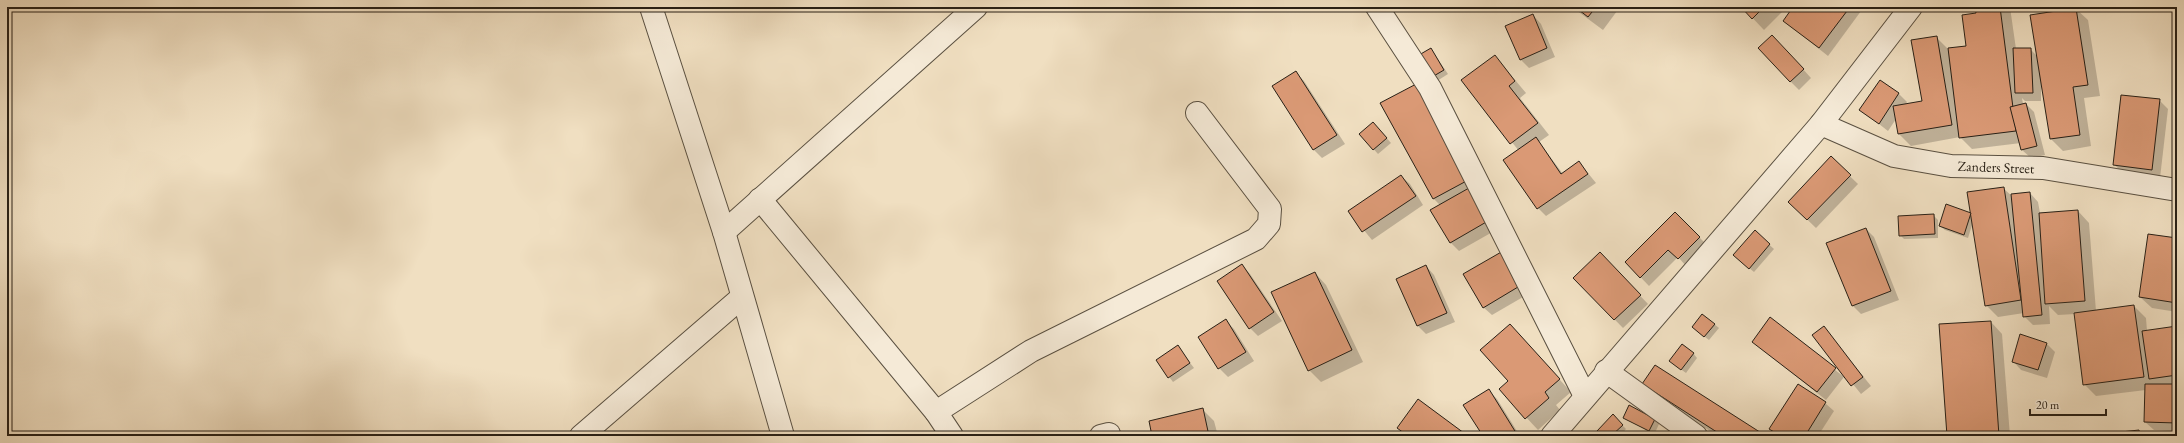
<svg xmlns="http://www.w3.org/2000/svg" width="2184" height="443" font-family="'EB Garamond',serif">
<rect width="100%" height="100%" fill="#f0dfc1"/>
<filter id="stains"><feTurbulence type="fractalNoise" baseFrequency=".005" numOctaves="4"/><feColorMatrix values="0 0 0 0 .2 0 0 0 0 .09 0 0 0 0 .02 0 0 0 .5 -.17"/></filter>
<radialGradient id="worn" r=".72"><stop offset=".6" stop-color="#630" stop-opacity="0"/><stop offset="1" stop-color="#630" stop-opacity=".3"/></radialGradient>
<g fill="#0003">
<path d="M1572,7H1620L1603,30Z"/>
<path d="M1742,7H1787L1764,30Z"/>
<path d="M1795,7H1864L1828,56L1784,21Z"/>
<path d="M1976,7H2010L2016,49H2030L2038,57L2076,9L2088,20L2100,96L2084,98L2091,146L2063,151L2051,139L2041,74V101H2025L2022,98L2023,104H2026L2034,112L2045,155L2031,158L2022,150L2021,143L1972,149L1960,137L1911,146L1899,134L1896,119L1888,131L1861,110L1880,81L1899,94L1907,102L1905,105L1923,102L1936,37L1948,49L1967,47L1977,14Z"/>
<path d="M1533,15L1541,24L1555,57L1529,68L1521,60Z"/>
<path d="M1781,45L1811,78L1799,90L1790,81Z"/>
<path d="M1431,49L1448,74L1437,81L1420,55Z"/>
<path d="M1495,56L1526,93L1520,98L1549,135L1539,142L1563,174L1579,162L1596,183L1546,216L1538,208L1519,151L1463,81Z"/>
<path d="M1295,72L1304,81L1345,144L1322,158L1314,150L1273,87Z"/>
<path d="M1420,83L1496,230L1459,251L1451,243L1432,210L1440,205L1433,198Z"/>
<path d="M2159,100L2168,109L2160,178L2123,174L2115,165Z"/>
<path d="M1378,128L1391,143L1378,154L1360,134Z"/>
<path d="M1831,158L1858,184L1816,228L1789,202Z"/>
<path d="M1401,176L1410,184L1423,205L1372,240L1349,212Z"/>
<path d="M2003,188L2013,197L2030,193L2038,202L2040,213L2078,211L2089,223L2096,311L2134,306L2146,318L2147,331L2177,327V431L2154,430L2145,422L2146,390L2096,396L2084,384L2075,314L2058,315L2049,306L2050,324L2033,325L2024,316V313L1998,317L1986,305L1973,222L1968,238L1945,230L1940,226L1972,214Z"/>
<path d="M1675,213L1708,246L1687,267L1678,257L1649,286L1626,262Z"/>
<path d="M1933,215L1938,220V238L1904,239L1900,235Z"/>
<path d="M1866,229L1874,237L1899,300L1861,314L1853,306L1828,244Z"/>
<path d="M1755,232L1774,249L1754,272L1738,259Z"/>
<path d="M2177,239V312L2152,308L2140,297Z"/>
<path d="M1503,252L1530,293L1492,315L1483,307Z"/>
<path d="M1608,262L1648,304L1623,328L1574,278Z"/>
<path d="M1242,265L1250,274L1282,321L1258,336L1250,328Z"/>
<path d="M1426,266L1434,275L1455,322L1426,334L1418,326L1397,279Z"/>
<path d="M1315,273L1326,285L1363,362L1321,382L1309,370Z"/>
<path d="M1771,319L1844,377L1826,400L1753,342Z"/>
<path d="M1226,321L1234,329L1254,361L1228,377L1219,368L1199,337Z"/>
<path d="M1991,322L2002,334L2010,436H1948Z"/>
<path d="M1714,324L1719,328L1709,340L1697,331Z"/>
<path d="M1510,325L1571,392L1556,405L1560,410L1538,430L1500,389L1509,381Z"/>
<path d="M1824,328L1871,386L1861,394L1814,336Z"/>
<path d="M2047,344L2055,352L2047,378L2021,370L2013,361Z"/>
<path d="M1178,347L1194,368L1173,382L1157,361Z"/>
<path d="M1693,353L1697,358L1686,373L1675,365Z"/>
<path d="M1644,384L1764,436H1718L1655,396Z"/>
<path d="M1488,390L1497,399L1520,436H1484Z"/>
<path d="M1825,403L1834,411L1818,436H1778L1771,428Z"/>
<path d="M1202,409L1214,421L1218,436H1153Z"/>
<path d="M1613,416L1626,429L1620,436H1603Z"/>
<path d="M1624,417L1655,420L1659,424L1654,435Z"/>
<path d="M2138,431L2144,436H2095Z"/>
</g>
<g fill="#da9975" stroke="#282016">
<path d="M1575,7H1596L1588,17Z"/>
<path d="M1741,7H1764L1752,19Z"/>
<path d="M1793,7H1850L1819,48L1783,21Z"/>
<path d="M1975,7H2000L2016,131L1959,138L1948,48L1966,46L1962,15L1976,13Z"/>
<path d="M2076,8L2088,85L2073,87L2080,135L2050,139L2030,15Z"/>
<path d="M1533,14L1547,48L1520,60L1505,26Z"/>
<path d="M1772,35L1804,69L1790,82L1758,48Z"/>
<path d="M1937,36L1952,125L1898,134L1893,106L1922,101L1911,40Z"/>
<path d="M1431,48L1444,70L1432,77L1419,55Z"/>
<path d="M2013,48H2031L2033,93H2015Z"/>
<path d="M1495,55L1515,81L1509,86L1538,123L1510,144L1461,80Z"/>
<path d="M1296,71L1337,135L1313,150L1272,86Z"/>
<path d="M1880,80L1899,93L1879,124L1859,110Z"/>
<path d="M1420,82L1472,178L1433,199L1380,103Z"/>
<path d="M2121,95L2160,99L2152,170L2113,165Z"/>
<path d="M2026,103L2037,146L2021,150L2010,107Z"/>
<path d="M1373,122L1387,138L1373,150L1359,134Z"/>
<path d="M1536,137L1561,174L1579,161L1588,174L1537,209L1503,160Z"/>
<path d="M1831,156L1851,175L1807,220L1788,202Z"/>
<path d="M1401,175L1416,196L1362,232L1348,211Z"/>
<path d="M2004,187L2021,300L1985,306L1967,192Z"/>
<path d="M1469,188L1488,221L1450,243L1430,210Z"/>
<path d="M2030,192L2042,315L2023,317L2011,194Z"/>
<path d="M1946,204L1971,213L1964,235L1939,226Z"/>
<path d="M2078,210L2085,301L2045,304L2039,213Z"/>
<path d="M1675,212L1700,237L1678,259L1668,250L1640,278L1625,262Z"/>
<path d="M1934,214L1935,234L1899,236L1898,216Z"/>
<path d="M1866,228L1891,291L1852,306L1826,243Z"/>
<path d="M1755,230L1770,244L1749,269L1733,255Z"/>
<path d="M2148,234L2177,238V303L2139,297Z"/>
<path d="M1503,251L1523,284L1483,308L1463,274Z"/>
<path d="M1600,252L1641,295L1614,320L1573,278Z"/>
<path d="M1242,264L1274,312L1249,329L1217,281Z"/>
<path d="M1426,265L1447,313L1417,326L1396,279Z"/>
<path d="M1315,272L1352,350L1308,371L1271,292Z"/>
<path d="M2134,305L2144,377L2083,385L2074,313Z"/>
<path d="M1702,314L1715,324L1704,337L1692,327Z"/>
<path d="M1770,317L1836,368L1817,392L1752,342Z"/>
<path d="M1226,319L1246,352L1218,369L1198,337Z"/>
<path d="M1991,321L1999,436H1947L1939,324Z"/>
<path d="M1510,324L1560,379L1545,392L1549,398L1525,419L1499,389L1508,381L1480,350Z"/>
<path d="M1824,326L1863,377L1851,386L1812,335Z"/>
<path d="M2177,326V375L2149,379L2142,331Z"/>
<path d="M2020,334L2047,343L2038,370L2012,362Z"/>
<path d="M1682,344L1694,353L1681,370L1669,361Z"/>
<path d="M1178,345L1190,363L1168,378L1156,360Z"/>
<path d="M1655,365L1766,436H1723L1642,384Z"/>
<path d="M1798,384L1826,402L1805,436H1781L1769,429Z"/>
<path d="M2145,384H2177V423L2144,422Z"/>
<path d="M1489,389L1518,436H1483L1463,405Z"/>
<path d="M1418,399L1468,436H1408L1397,428Z"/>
<path d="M1629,405L1655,419L1649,431L1623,418Z"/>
<path d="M1203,408L1209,436H1152L1149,421Z"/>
<path d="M1613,414L1623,425L1611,436H1602L1597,431Z"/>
<path d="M2139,430L2140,436H2094V435Z"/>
<path d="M2161,432L2177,433V436H2161Z"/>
</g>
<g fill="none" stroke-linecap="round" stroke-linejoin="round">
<g stroke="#5a5041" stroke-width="24">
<g id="minor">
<path d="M651,7L724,232L783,436"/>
<path d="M1377,7L1430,88L1585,396"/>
<path d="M1821,124L1894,156L1951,166L2043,168L2177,190"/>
<path d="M760,199L936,412L1031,351L1256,239L1269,224L1270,209L1197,113"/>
<path d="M724,232L976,7"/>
<path d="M1606,371L1696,436"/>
<path d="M936,412L952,436"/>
<path d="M581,436L742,297"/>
<path d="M1101,436L1109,434"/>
<path d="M1552,436L1821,124L1911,7"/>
</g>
</g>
<use href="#minor" stroke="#f5ead7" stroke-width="22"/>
</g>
<g text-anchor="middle" stroke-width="4" stroke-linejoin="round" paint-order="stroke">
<g font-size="14" fill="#282016" stroke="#f5ead7">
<text transform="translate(1996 167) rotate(2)" y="5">Zanders Street</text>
</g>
</g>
<rect width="2184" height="443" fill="none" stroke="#f0dfc1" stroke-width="24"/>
<rect x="8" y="8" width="2168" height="427" fill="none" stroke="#282016" stroke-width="2"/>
<rect x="12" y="12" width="2160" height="419" fill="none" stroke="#282016"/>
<path d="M2030 409v6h76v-6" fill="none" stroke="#282016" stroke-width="2"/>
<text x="2036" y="409" font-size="12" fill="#282016" stroke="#f5ead7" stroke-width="3" paint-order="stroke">20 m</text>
<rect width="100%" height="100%" filter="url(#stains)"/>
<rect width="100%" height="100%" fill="url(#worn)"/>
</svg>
